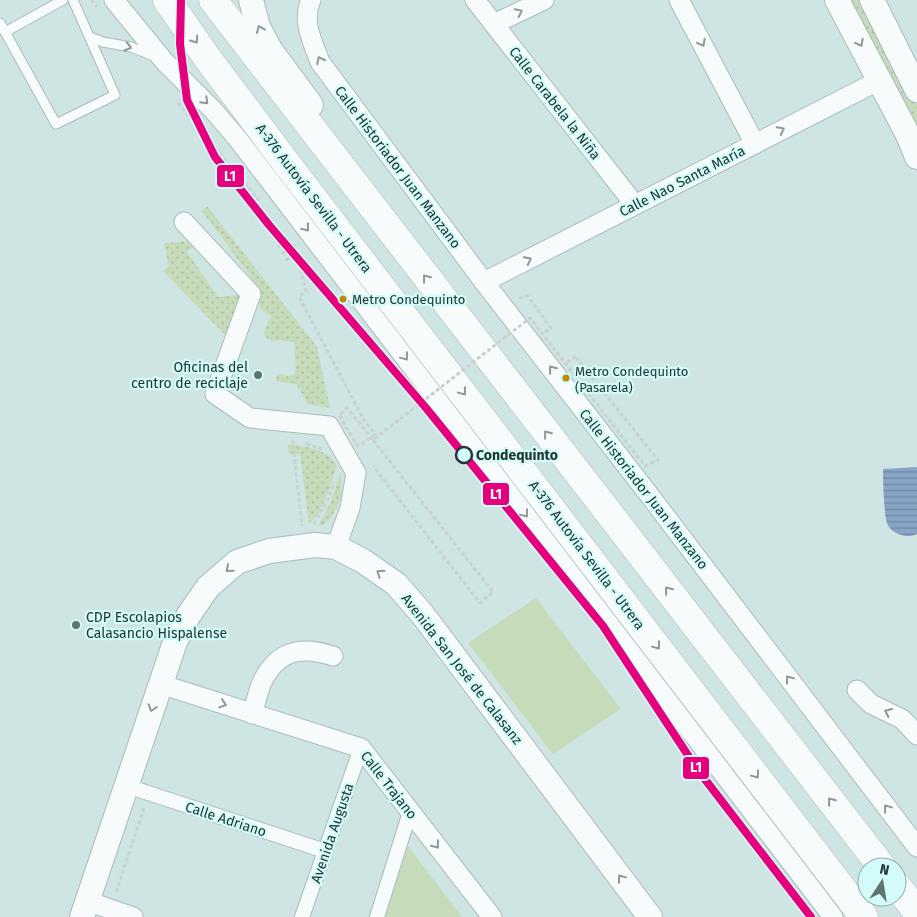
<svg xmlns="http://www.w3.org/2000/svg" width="917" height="917" font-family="'Fira Sans',sans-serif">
<defs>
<pattern id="grass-dots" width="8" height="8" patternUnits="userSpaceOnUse" patternTransform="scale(1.25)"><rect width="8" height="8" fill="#c6dbba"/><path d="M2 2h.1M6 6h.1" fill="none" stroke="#aabda0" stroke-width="1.8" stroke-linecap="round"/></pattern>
<pattern id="water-rules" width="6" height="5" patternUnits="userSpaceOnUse" patternTransform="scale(1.25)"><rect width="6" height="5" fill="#87a5c7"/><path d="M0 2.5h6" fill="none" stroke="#6e87a2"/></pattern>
</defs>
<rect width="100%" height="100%" fill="#cee5e3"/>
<g fill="url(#grass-dots)">
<path d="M846,0H861L917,105V137Z"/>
<path d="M207,206L317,347L330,408L308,404L296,384L276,381L277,374L289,376L294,374L296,369L294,342L279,340L272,341L265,337L264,332L271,316C254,306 262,306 260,289L202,211Z"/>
<path d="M195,241L197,244L187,252L218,297L238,295C250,307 232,323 225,335L163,271L169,267L164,243Z"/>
<path d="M288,444C305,447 328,448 337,466C331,482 323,514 309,524L300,454H289Z"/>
<path d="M340,473C345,495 339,510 323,525H319L332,499Z"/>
</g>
<g fill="#c6dbba">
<path d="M536,598L621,709L553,754L468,643Z"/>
<path d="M408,846L462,917H385Z"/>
</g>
<path fill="url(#water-rules)" d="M917,467V534C907,539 891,534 887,523C884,515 883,480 883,469Z"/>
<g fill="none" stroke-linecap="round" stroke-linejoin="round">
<g stroke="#a9bcba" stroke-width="11">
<g id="service">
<path d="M0,23L56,124L115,95L73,0"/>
<path d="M5,32L63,0"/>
<path d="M90,37L103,42L131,47L156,57"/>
</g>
</g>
<g stroke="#a9bcba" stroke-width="16">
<g id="pedestrian">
<path d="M127,786L325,851"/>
<path d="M302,917L361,748"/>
<path d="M377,917L410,812"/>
</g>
</g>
<g stroke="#a9bcba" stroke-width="21">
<g id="minor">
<path d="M114,0L164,61L213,110L237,138L833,917"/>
<path d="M311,0C301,20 313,43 320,62L484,282L650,496L917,847"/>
<path d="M475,0L635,205"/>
<path d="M679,0L755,144"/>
<path d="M494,24L544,0"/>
<path d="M184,222L251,294L215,394L250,418L329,426L356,473L350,508L336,547"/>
<path d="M484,282L880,80"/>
<path d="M160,684L361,748L492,917"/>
<path d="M857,690L871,704L902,719L917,735"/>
<path d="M252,714C256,703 258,690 263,680C279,649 303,646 333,656"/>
<path d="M87,901L133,917"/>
</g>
</g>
<g stroke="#a9bcba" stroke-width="26">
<g id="tertiary">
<path d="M251,0L258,27L271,51L311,105"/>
<path d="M837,0L908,135L917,157"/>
<path d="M872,0L917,90"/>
<path d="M82,917L175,642L188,616L208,587L237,562L269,551L315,545L336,547L363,561L396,584L423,615L650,917"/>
</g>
</g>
<g stroke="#a9bcba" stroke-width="29">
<g id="primary">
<path d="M167,0L208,59L284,160L864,917"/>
<path d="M213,0L882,867"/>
<path d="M897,886L917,912"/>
</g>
</g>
<g stroke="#cbd1d1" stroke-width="3" stroke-dasharray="4 2.5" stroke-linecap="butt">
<path d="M91,0L97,7"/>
<path d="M178,103L259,200"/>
<path d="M294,244L306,291L299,297L364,420L375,434L361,445"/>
<path d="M519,298L528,296L551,328L545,332"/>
<path d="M567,362L576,356L578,360"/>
<path d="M373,440L493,592L480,603L373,466"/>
<path d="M291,442H293L302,526"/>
<path d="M306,444L322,449"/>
<path d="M314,524L328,499L334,482"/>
<path d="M116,892L144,808"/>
</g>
<use href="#service" stroke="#f8fbfb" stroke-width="9"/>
<use href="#pedestrian" stroke="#f8fbfb" stroke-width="14"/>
<use href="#minor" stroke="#f8fbfb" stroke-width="19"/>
<use href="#tertiary" stroke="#f8fbfb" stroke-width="24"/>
<use href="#primary" stroke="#f8fbfb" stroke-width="28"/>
<path stroke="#c1c8c7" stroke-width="4" stroke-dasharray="2.5 5" stroke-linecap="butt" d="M269,225L290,264"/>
<path stroke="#cbd1d1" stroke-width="3" stroke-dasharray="4 2.5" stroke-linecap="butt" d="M358,447L339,415L347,408L373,440L530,318L645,466L658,460L578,360"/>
<g stroke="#d1fcf9" stroke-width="11">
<path id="metro-1" d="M181,0L180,44L187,100L215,157L269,225L426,408L603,626L697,769L811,917"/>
</g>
<use href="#metro-1" stroke="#e5007d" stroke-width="8"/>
</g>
<defs><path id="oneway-chevron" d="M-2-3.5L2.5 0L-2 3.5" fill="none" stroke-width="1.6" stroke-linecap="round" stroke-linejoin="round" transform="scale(1.25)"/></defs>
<g stroke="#8e9898">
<use href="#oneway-chevron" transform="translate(519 12) rotate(-26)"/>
<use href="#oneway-chevron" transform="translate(260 29) rotate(-113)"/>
<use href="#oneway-chevron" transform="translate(195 40) rotate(55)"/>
<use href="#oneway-chevron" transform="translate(702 43) rotate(62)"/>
<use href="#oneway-chevron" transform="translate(860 43) rotate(62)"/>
<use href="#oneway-chevron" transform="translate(128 47) rotate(16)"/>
<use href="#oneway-chevron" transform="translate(320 60) rotate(-117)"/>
<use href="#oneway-chevron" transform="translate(205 101) rotate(45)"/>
<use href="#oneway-chevron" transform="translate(781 130) rotate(-27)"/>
<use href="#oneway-chevron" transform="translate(306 228) rotate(53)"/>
<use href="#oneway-chevron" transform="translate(528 260) rotate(-27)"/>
<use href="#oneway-chevron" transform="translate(426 278) rotate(-128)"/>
<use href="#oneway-chevron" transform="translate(405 357) rotate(53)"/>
<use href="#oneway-chevron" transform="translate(552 369) rotate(-128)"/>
<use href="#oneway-chevron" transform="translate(463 392) rotate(53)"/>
<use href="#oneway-chevron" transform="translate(547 434) rotate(-128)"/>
<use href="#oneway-chevron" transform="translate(525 514) rotate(53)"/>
<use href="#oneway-chevron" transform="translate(229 569) rotate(140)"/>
<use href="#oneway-chevron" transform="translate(380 573) rotate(-146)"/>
<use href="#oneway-chevron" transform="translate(668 590) rotate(-128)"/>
<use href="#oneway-chevron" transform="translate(657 646) rotate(53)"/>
<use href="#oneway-chevron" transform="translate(789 679) rotate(-127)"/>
<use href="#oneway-chevron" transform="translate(223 704) rotate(18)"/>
<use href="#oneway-chevron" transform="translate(152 708) rotate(108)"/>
<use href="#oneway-chevron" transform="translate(888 712) rotate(-155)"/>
<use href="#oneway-chevron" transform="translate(756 775) rotate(53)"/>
<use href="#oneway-chevron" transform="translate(831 801) rotate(-128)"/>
<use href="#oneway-chevron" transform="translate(887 808) rotate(-127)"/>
<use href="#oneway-chevron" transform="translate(436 845) rotate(52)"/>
<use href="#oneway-chevron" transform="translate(621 878) rotate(-127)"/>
</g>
<g fill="#c28a0d" stroke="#d1fcf9" stroke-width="2">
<circle cx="343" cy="299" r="4.5"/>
<circle cx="566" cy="378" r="4.5"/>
</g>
<g fill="#607371" stroke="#d1fcf9" stroke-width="2">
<circle cx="258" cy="375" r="5"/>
<circle cx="76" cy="625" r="5"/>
</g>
<circle fill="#d1fcf9" stroke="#243534" stroke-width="2.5" cx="464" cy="455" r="8"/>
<g text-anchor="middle" stroke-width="4.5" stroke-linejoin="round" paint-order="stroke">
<g font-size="13" fill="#243534" stroke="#d1fcf9" text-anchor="start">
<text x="352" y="304">Metro Condequinto</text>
<text x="575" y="376">Metro Condequinto<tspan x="575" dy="16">(Pasarela)</tspan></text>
</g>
<g font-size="14" fill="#243534" stroke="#d1fcf9">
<text transform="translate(555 103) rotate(52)" y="5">Calle Carabela la Niña</text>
<text transform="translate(398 167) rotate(53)" y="5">Calle Historiador Juan Manzano</text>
<text transform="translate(682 181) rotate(-27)" y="5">Calle Nao Santa María</text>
<text transform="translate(314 198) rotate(53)" y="5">A-376 Autovía Sevilla - Utrera</text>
<text transform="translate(644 489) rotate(52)" y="5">Calle Historiador Juan Manzano</text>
<text transform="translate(587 555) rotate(53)" y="5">A-376 Autovía Sevilla - Utrera</text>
<text transform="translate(462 669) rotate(52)" y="5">Avenida San José de Calasanz</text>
<text transform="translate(389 785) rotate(52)" y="5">Calle Trajano</text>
<text transform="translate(226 819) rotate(18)" y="5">Calle Adriano</text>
<text transform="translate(332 833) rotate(-71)" y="5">Avenida Augusta</text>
</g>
<g font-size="14" fill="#243534" stroke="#d1fcf9" text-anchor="end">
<text x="248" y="372">Oficinas del<tspan x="248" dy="16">centro de reciclaje</tspan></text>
<text x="86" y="622" text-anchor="start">CDP Escolapios<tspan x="86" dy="16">Calasancio Hispalense</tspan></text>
</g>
<g font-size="14" font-weight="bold" fill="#243534" stroke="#d1fcf9" text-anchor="start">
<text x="476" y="460">Condequinto</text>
</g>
</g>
<g stroke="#d1fcf9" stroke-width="2">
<rect x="216" y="164" width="29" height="24" rx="5" fill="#e5007d"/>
<rect x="482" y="482" width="28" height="24" rx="5" fill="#e5007d"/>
<rect x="682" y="756" width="28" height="24" rx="5" fill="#e5007d"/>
</g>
<g font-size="14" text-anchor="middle" font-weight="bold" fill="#fff">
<text x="230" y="181">L1</text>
<text x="496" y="499">L1</text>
<text x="696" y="772">L1</text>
</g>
<g transform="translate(882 882) rotate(12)"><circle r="24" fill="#d1fcf9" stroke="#8cacaa"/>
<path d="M0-4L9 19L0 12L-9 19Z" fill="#607371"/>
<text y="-8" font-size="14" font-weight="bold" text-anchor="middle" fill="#243534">N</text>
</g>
</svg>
